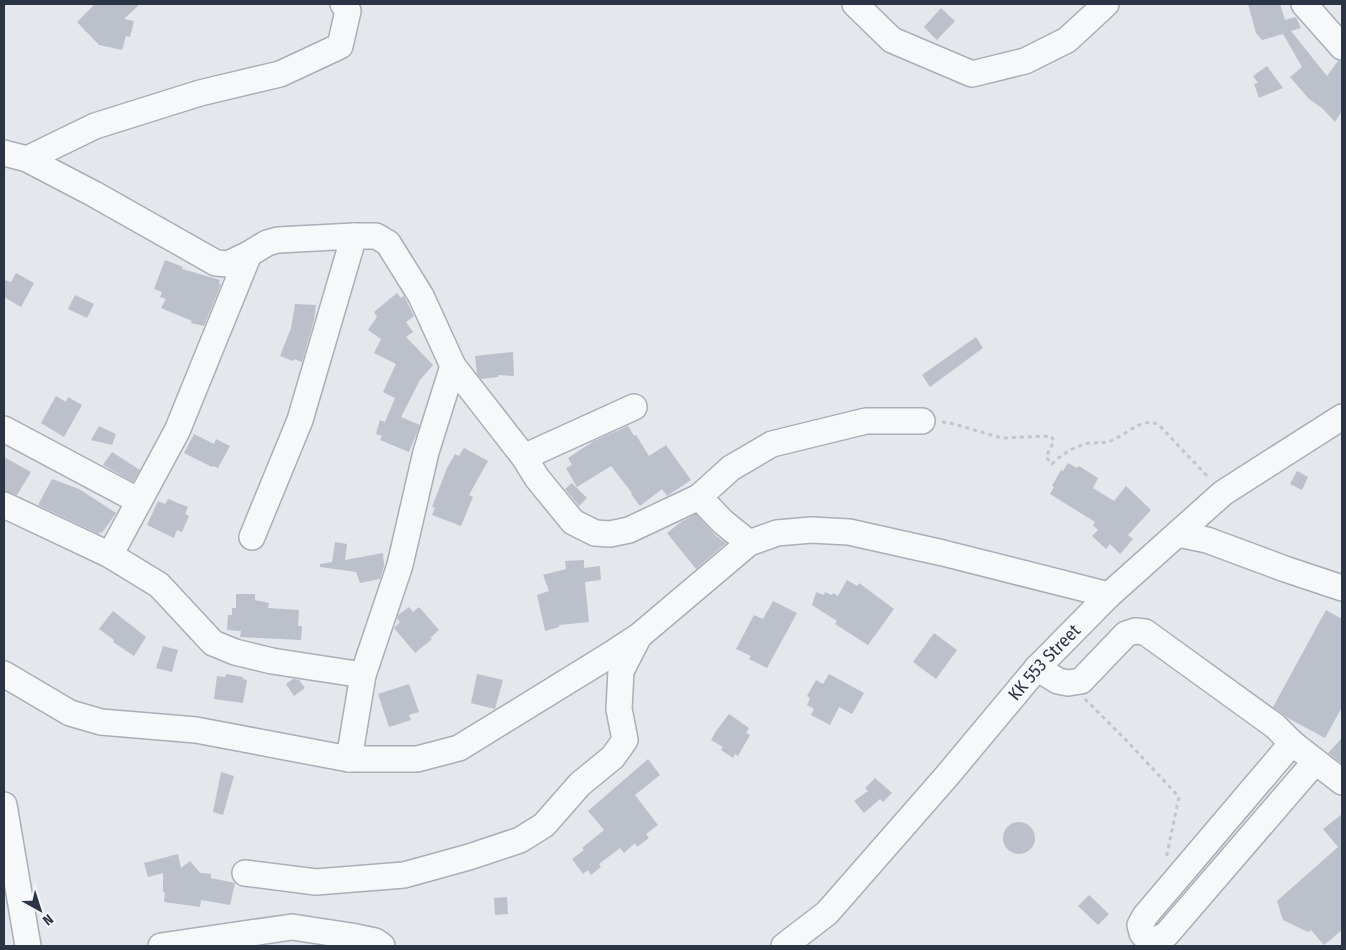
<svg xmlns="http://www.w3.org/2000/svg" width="1346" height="950" font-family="'Fira Sans Condensed',sans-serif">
<rect width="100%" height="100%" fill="#e4e7ec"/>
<g fill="#bbc0ca">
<path d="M95,4H140L124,19L134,21L130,37L126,36L122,50L99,45L77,22Z"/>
<path d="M1248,4H1280L1285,20L1296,17L1301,28L1291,31L1327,76L1338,61H1342V111L1335,122L1322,108L1309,99L1290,77L1302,67L1283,34L1262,40L1256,33Z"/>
<path d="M941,8L955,21L937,40L924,27Z"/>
<path d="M1267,66L1283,88L1259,98L1254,84L1258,83L1253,76Z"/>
<path d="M165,260L183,267L182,269L220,280L219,284H221L204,326L191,323L192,321L161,308L166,299L160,297L162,292L154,289Z"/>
<path d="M16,273L34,283L21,307L4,297V280L11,282Z"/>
<path d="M397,293L401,298L404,296L414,316L406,322L413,332L406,337L433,365L420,380L401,417L420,425L409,452L380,440L382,436L376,434L380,420L385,422L395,398L383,392L396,364L374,353L381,339L368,330L377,317L374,312Z"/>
<path d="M75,295L94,304L87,318L68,309Z"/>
<path d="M295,304L316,305L314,320L302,362L294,359L293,361L280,356L291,328Z"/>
<path d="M976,337L983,348L930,387L922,375Z"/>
<path d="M513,352L514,376L498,375V377L481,379L477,374L475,356Z"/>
<path d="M56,396L66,402L68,397L82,405L64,437L41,423Z"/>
<path d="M99,426L116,434L112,445L91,440Z"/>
<path d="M628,426L634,436L636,435L649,456L666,445L691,480L667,496L662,489L640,506L631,494L632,493L611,466L577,487L566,468L572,465L568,458L594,441Z"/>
<path d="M194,434L214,444L216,439L230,446L218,468L213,466L212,467L184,453Z"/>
<path d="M464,448L488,461L469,495L473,497L461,526L432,515L435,508L432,507L447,468L455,454L459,456Z"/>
<path d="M112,452L140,470L133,482L103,465Z"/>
<path d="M4,457L31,472L17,495L4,491Z"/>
<path d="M1068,463L1077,468L1079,466L1098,478L1093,488L1114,501L1126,486L1151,510L1128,535L1133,539L1120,554L1110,544L1106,549L1092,536L1098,530L1093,525L1095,522L1050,494L1054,487L1052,486L1061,470L1063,471Z"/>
<path d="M1297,471L1308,477L1302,490L1290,484Z"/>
<path d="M52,479L79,489L116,513L102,533L100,532L99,534L38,505Z"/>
<path d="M572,483L587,498L579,506L565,489Z"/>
<path d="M168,499L188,507L185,514L189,516L182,532L177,530L174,538L147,525L158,501L165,504Z"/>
<path d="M696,514L716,536L726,543L696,569L667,533L681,522Z"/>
<path d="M335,542L347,544L345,560L383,553L384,566L380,579L360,583L356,572L320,567V564L332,562Z"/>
<path d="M584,560V568L600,566L601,580L585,582L589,622L559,625V627L545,631L537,595L549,591L543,575L566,569L565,561Z"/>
<path d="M847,580L857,586L859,583L894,609L868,645L835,624L837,621L812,605L816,592L824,595L825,592L832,595L833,593L838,596Z"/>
<path d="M236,594H255V600L269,603L268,608L299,610L298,626H302L301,640L240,637L241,631L227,630L228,615H232V608H236Z"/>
<path d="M773,601L797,613L767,668L749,659L751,656L736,649L754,615L763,619Z"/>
<path d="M409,607L413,612L419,607L439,630L430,638L432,639L415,653L394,628L400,622L397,618L398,615Z"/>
<path d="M1326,610L1342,619V707L1325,738L1288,718L1273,707Z"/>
<path d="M113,611L146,637L134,656L113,642L114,640L99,629Z"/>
<path d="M934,633L957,650L936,679L913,662Z"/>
<path d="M163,646L178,650L172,672L156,668Z"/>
<path d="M226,674L243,677V679L247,680L243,703L214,699L217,676L225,677Z"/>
<path d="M477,674L503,680L495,709L471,703Z"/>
<path d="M829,674L864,693L852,714L839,707L830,725L811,715L814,709L807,705L810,698L807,696L816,680L823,684Z"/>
<path d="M293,679L299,680L305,688L294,696L286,684Z"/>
<path d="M409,684L419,712L409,715L411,720L389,727L378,694Z"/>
<path d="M729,714L749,728L746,733L750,735L738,756L735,754L733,758L721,750L723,747L711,740L716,731Z"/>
<path d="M1342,738V764L1328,753Z"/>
<path d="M648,759L660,775L635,795L658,825L646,834L649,838L637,847L635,843L624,853L620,848L599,864L601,867L591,875L588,870L583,874L572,859L584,850L582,848L604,830L588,811Z"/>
<path d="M221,772L234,776L223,815L213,812Z"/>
<path d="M875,778L892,793L883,802L880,799L864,813L854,801L868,791L865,788Z"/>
<path d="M1342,814V930L1324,945L1311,930L1308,932L1283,920L1277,901L1338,847L1323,829Z"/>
<circle cx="1019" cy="838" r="16"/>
<path d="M178,854L181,868L190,861L200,873L211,874V878L235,883L230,905L201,900L200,907L164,902L165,892H163V873L148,877L144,863Z"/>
<path d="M1089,895L1109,914L1098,925L1078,906Z"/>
<path d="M507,897L508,914L495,915L494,898Z"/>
</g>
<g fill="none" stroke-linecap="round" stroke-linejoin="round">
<g stroke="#a9aeb7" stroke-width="28">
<g id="minor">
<path d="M855,4L892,40L972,74L1025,61L1067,40L1106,4"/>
<path d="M1304,4L1342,47"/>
<path d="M4,153L27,159L94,194L216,263L228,264L249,254L267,243L278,240L354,236H376L388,243L421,296L453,366L524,457L537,478L573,522L595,533L610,534L629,530L699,497L723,522L749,543"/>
<path d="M27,159L95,126L200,93L280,74L340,46L348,11L343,4"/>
<path d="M4,429L139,501"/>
<path d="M524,457L634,407"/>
<path d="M699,497L731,468L772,444L866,421H922"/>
<path d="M4,505L110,555L159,585L213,643L235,652L272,661L363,675"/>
<path d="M1178,534L1207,540L1285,569L1342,588"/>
<path d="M252,537L300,420L354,236"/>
<path d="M110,555L177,431L249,254"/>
<path d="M1037,668L1058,681L1068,683L1081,681L1126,634L1135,631L1145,632L1275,726L1292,743L1342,782"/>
<path d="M4,674L70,713L101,722L196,730L349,759H417L459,748L610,655L639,636L749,543L777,533L811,530L849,532L943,553L1109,595"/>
<path d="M1292,743L1145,916L1140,925L1142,933L1147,939L1155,940L1166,935L1315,762"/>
<path d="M349,759L363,675L400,565L426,452L453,366"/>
<path d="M4,805L28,946"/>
<path d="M245,873L316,882L404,875L469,857L520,840L544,825L580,784L613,757L625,740L619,709L621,671L638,638"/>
<path d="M161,946L292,927L351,936L375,941L382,946"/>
<path id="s1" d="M784,946L827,913L946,777L1037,668L1109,595L1223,493L1342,417"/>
</g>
</g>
<g stroke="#c2c5cb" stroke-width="3" stroke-dasharray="4 4" stroke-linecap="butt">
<path d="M942,422L950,423L1002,438L1051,436L1054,441L1046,457L1052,464C1061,454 1076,446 1089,443C1098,442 1104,444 1113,440C1127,434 1143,416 1159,425L1209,478"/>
<path d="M1085,699L1126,740L1179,797L1166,859"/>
</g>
<use href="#minor" stroke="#f7f8fa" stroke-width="25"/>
</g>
<g text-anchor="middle" stroke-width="5" stroke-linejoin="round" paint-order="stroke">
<g font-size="18" fill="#2b3445" stroke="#f4f6f9">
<text dy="6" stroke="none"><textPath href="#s1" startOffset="386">KK 553 Street</textPath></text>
</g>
</g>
<rect width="1346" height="950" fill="none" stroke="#2b3445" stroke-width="10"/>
<g transform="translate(40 910) rotate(141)" stroke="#f4f6f9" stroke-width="4" paint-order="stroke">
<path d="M0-4L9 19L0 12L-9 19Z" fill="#2b3445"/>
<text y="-8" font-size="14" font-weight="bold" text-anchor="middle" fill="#2b3445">N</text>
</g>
</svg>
